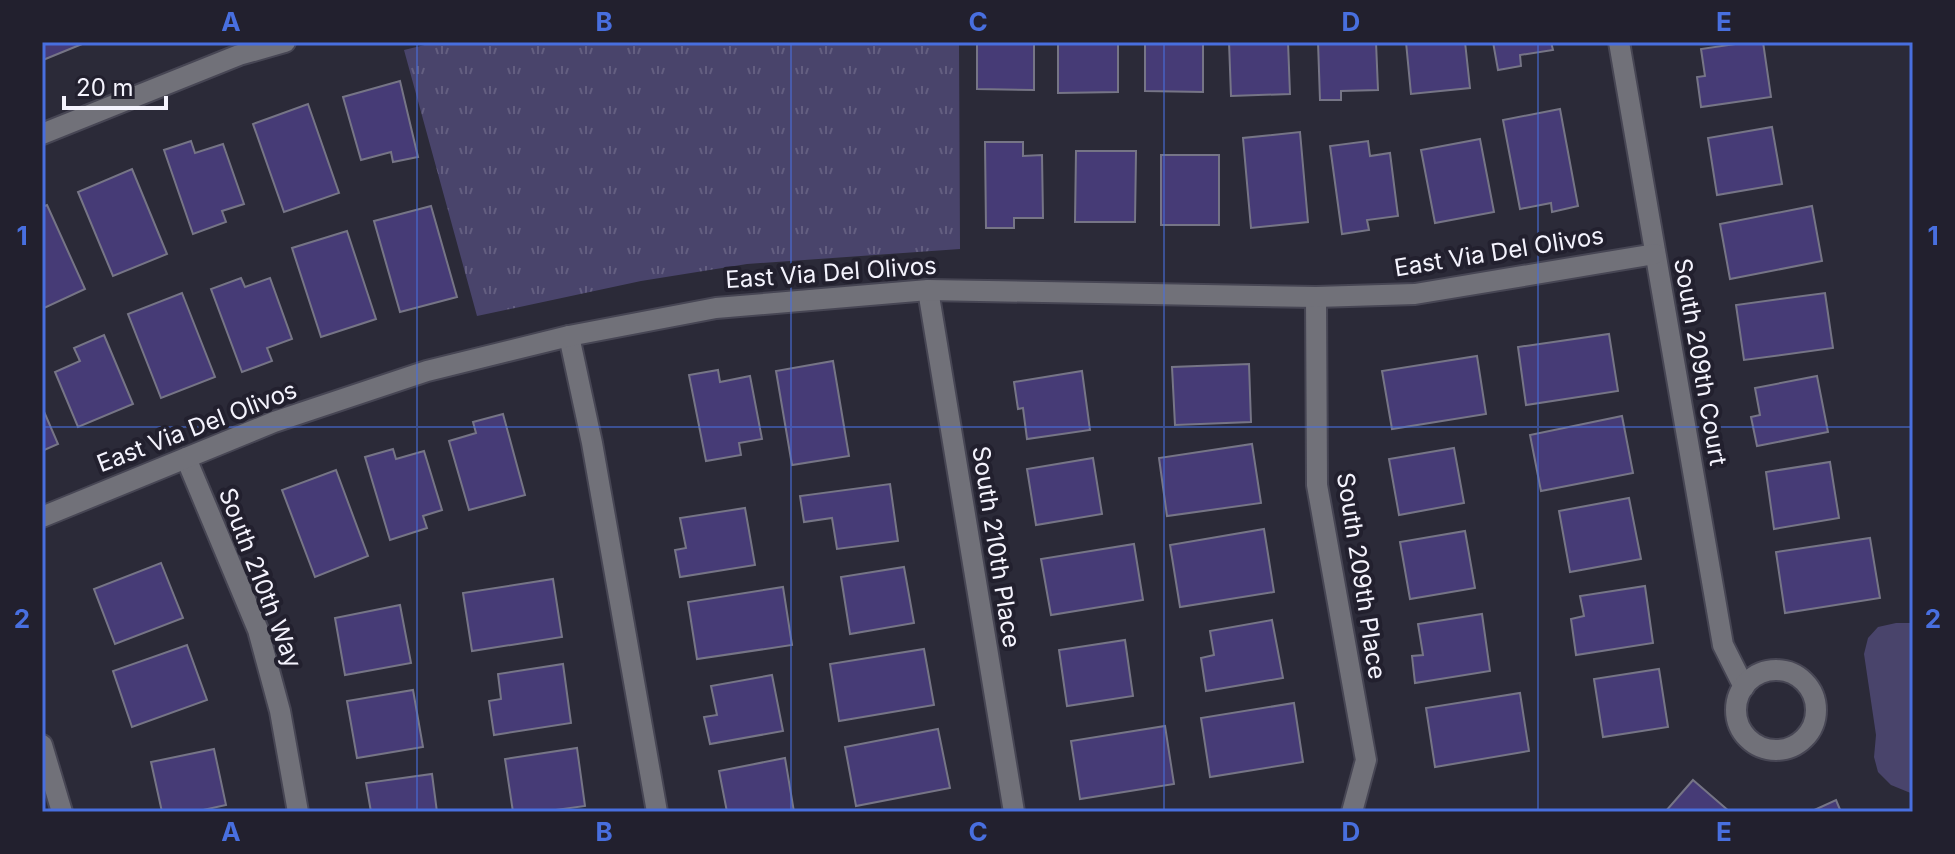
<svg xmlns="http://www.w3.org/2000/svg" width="1955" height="854" font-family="Inter,sans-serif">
<defs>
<pattern id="park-tufts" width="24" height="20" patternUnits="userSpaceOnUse" patternTransform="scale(2)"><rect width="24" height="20" fill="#49446b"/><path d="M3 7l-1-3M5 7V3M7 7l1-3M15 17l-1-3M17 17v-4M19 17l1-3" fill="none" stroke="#645f81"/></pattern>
</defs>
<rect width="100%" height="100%" fill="#2b2a38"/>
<path fill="#49446b" d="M1896,623H1913V794L1891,785L1878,772L1874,757L1876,735L1864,654L1868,638L1878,627Z"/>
<path fill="url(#park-tufts)" d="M437,42H959L960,249L747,264L641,281L477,316L404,50Z"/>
<g fill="#463b76" stroke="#767586" stroke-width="2">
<path d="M42,42H87L43,60Z"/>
<path d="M977,42H1034V90L977,89Z"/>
<path d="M1058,42H1118V92L1058,93Z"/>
<path d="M1145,42H1203V92L1145,91Z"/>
<path d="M1229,42H1288L1290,94L1231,96Z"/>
<path d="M1318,42H1376L1378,90L1341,91V100H1320Z"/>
<path d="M1406,42H1465L1470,88L1411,94Z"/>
<path d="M1493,42H1551L1553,50L1520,55L1521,66L1498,70Z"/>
<path d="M1749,42H1763L1771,97L1701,107L1697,77L1705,76L1701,49Z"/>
<path d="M400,81L418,157L393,162L391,152L361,160L343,97Z"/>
<path d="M308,104L339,193L284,212L253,124Z"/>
<path d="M1560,109L1578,206L1552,212L1551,203L1520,209L1503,120Z"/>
<path d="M1772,127L1782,184L1717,195L1708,138Z"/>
<path d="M1300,132L1308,222L1251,228L1243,138Z"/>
<path d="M1480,139L1494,212L1435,223L1421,150Z"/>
<path d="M191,141L195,153L223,144L244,204L222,211L226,222L193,234L164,150Z"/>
<path d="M1368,141L1370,156L1390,153L1398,216L1367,220L1369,230L1342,234L1330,146Z"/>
<path d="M985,142H1023V156L1042,155L1043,218H1014V228H986Z"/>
<path d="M1076,151H1136L1135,222H1075Z"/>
<rect x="1161" y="155" width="58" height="70"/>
<path d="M132,169L167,254L113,276L78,192Z"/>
<path d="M47,205L85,289L42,309V207Z"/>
<path d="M431,206L457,297L400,312L374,221Z"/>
<path d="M1812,206L1822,261L1730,279L1720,224Z"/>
<path d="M347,231L376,319L321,337L292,248Z"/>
<path d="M241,278L245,287L270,278L292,339L267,348L272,361L242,372L211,289Z"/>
<path d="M182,293L215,377L161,398L128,314Z"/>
<path d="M1825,293L1833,348L1744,360L1736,305Z"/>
<path d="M1609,334L1618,391L1526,405L1518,347Z"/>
<path d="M104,335L133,404L78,427L55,372L80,361L74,348Z"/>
<path d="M1477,356L1486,414L1392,429L1382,371Z"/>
<path d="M833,361L849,456L792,465L776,371Z"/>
<path d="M1249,364L1251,422L1175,425L1172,367Z"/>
<path d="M718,370L720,382L750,376L762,439L739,443L741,455L706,461L689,375Z"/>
<path d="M1082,371L1090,430L1027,439L1023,408L1018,409L1014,382Z"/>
<path d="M1817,376L1828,432L1757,446L1751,417L1760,415L1755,388Z"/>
<path d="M42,407L58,444L42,451Z"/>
<path d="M503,414L525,495L469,510L449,441L476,433L473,422Z"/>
<path d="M1622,416L1633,473L1541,491L1530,435Z"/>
<path d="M1252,444L1261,503L1167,516L1159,458Z"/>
<path d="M1454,448L1464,503L1399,515L1389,459Z"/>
<path d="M393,449L396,459L424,451L442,510L423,516L427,528L390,540L365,457Z"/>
<path d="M1093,458L1102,514L1036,525L1027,469Z"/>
<path d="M1830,462L1839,518L1774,529L1766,472Z"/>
<path d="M336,470L368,556L315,577L282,490Z"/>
<path d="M890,484L898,541L837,549L832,518L804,522L800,496Z"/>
<path d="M1629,498L1641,559L1570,572L1559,511Z"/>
<path d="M745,508L755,565L680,577L675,550L686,548L680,518Z"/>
<path d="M1264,529L1274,592L1180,607L1170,545Z"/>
<path d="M1465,531L1475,588L1410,599L1400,542Z"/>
<path d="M1870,538L1880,598L1785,613L1776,552Z"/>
<path d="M1134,544L1143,600L1051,615L1041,559Z"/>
<path d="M161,563L183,618L115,644L94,589Z"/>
<path d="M904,567L914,623L850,634L841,577Z"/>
<path d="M553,579L562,637L472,651L463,593Z"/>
<path d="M1645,586L1653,643L1576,655L1571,619L1584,616L1580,596Z"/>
<path d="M783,587L792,645L697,659L688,602Z"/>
<path d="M400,605L411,663L345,675L335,618Z"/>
<path d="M1482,614L1490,671L1415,683L1412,656L1423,655L1418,624Z"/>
<path d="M1272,620L1283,678L1206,691L1201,658L1214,655L1210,631Z"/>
<path d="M1125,640L1133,696L1067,706L1059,650Z"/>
<path d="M187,645L207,700L132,727L113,671Z"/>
<path d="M924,649L934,705L839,721L830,664Z"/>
<path d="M563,664L571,723L494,735L489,701L501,699L498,674Z"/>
<path d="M1659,669L1668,727L1603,737L1594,679Z"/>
<path d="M772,675L783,731L710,744L704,717L717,715L711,686Z"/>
<path d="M413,690L423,747L357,758L347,701Z"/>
<path d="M1520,693L1529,751L1435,767L1426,708Z"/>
<path d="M1294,703L1303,762L1210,777L1201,718Z"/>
<path d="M1165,726L1174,784L1080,799L1071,741Z"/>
<path d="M938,729L950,788L856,806L845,747Z"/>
<path d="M577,748L585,806L541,812H513L505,759Z"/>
<path d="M214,749L226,805L194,812H162L151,762Z"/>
<path d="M785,758L794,812H727L719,771Z"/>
<path d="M432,774L437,812H371L366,783Z"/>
<path d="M1693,780L1730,812H1665Z"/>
<path d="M1836,800L1841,812H1810Z"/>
</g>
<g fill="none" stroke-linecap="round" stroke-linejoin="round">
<g stroke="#474654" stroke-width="24">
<g id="street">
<path d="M1619,42L1723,645L1744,687"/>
<path d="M42,134L239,55L285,42"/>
<path d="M928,290L1014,812"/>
<path d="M1316,297L1317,485L1366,760L1352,812"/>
<path d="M569,336L592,443L657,812"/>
<path d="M186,458L258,630L280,711L298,812"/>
<path d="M42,517L274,422L427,371L569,336L716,308L928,290L1316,297L1415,294L1655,254"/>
<circle cx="1776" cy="710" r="40"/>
<path d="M42,745L62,812"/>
</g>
</g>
<use href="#street" stroke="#717179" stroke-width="20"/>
</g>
<path fill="none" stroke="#486fdf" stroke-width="2" stroke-opacity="0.55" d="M417,42V812M791,42V812M1164,42V812M1538,42V812M42,427H1913"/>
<g text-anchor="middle" stroke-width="8" stroke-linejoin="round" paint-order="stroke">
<g font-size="24" fill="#f4f3fd" stroke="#22202e">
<text transform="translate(1499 252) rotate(-9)" y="8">East Via Del Olivos</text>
<text transform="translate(831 273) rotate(-4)" y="8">East Via Del Olivos</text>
<text transform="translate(1700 362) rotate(80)" y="8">South 209th Court</text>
<text transform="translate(197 427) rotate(-21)" y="8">East Via Del Olivos</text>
<text transform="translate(996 547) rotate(81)" y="8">South 210th Place</text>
<text transform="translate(1361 576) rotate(81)" y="8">South 209th Place</text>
<text transform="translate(260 578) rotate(69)" y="8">South 210th Way</text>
</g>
</g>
<rect width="1955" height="854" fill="none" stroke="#22202e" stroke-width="88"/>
<path d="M64 96v12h102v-12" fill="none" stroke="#f4f3fd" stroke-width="4"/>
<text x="76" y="96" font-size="24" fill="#f4f3fd" stroke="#22202e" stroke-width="6" paint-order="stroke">20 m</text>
<rect x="44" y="44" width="1867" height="766" fill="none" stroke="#486fdf" stroke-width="3"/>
<g font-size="26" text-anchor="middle" font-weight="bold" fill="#486fdf">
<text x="231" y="31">A</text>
<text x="604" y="31">B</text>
<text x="978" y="31">C</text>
<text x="1351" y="31">D</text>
<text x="1724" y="31">E</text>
<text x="22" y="245">1</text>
<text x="1933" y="245">1</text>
<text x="22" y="628">2</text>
<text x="1933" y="628">2</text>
<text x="231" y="841">A</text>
<text x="604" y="841">B</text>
<text x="978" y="841">C</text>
<text x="1351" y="841">D</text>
<text x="1724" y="841">E</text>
</g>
</svg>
